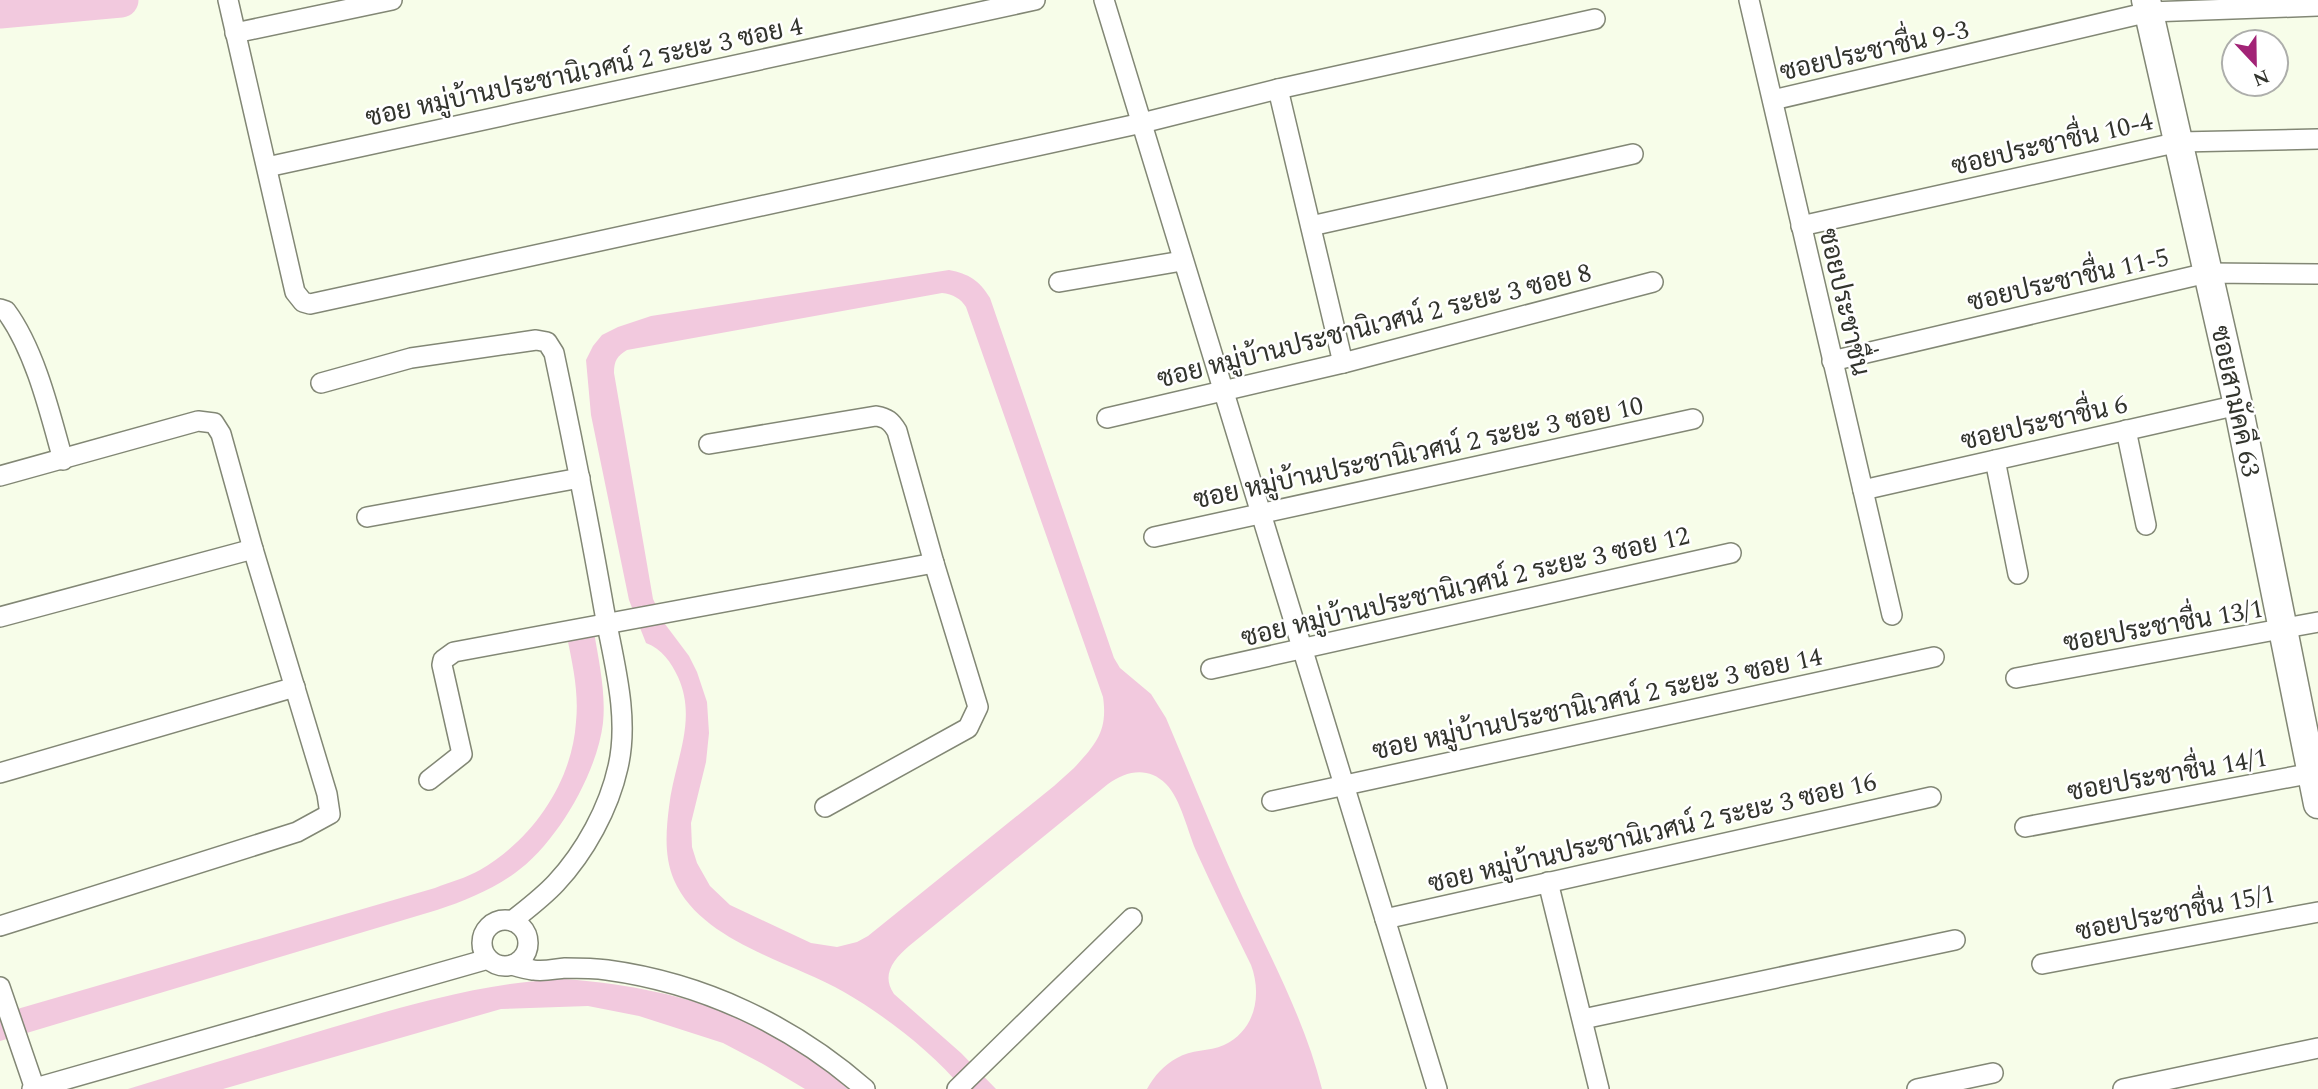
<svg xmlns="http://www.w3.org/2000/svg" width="2318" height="1089" font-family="Spectral,Sarabun,serif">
<rect width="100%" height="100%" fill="#f7fde9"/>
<g fill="#f2c9de" fill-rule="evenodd">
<path d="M949,270C969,274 979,280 990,298L1114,658L1120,668L1151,694L1166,718C1191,777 1215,837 1242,896C1271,958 1305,1021 1322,1089H1147C1154,1076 1164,1065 1177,1058C1191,1049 1209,1052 1224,1045C1256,1030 1262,994 1251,965C1233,928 1214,891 1197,853C1188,833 1181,799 1166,784C1148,766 1126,771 1108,784L909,946C893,960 881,975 894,994L961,1053L996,1089H963C932,1052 887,1017 844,992C790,961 701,942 674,880C664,857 666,831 669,807C674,762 698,721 678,677C671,662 662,649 646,643L629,600L591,415L586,360L593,346L602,335L618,327L651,316ZM942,293C953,294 961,299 966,307L1103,697C1108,731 1096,744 1074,768L1054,786L868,936L857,942L837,947L811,943L730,905L710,886L697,863L692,847L691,823L706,762L709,733L707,702L697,672L689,656L665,624L653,599L614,373C614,361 617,356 627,350Z"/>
<path d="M594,632C599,662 606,693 603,723C597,774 556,844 515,873C491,890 464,901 437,910L0,1041V1014L435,888C450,882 466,878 480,870C532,840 572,783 576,722C579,693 573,666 567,637Z"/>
<path d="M565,979C676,988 764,1014 848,1089H805L763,1064L723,1043L639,1016L588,1006L501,1009L223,1089H128C194,1069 260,1049 327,1029C405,1006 483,982 565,979Z"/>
</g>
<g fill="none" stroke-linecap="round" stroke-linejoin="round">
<path stroke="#f2c9de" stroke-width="35" d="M0,11L121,0"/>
<g stroke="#828775" stroke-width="22">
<g id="street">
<path d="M228,0L295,292L303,302L310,304L1142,123L1278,89L1595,19"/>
<path d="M1104,0L1437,1089"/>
<path d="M1749,0L1892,615"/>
<path d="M235,33L392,0"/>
<path d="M1278,89L1343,363"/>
<path d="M1773,100L2149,12L2318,6"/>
<path d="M267,167L1035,0"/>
<path d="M1311,226L1633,154"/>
<path d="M1801,226L2179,142L2318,139"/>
<path d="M1059,282L1182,261"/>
<path d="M0,309L6,311C35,350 50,413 63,460"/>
<path d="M1832,361L2207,273L2318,274"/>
<path d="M321,383L411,358L536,340L547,342L554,353C572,438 589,523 604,609C613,659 630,716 618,767C609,808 585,852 556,883C543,897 527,909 512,921"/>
<path d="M1107,418L1343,363L1653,282"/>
<path d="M2126,430L2146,525"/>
<path d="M709,444L876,416C887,418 891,421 897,431L934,563L978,707L968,728L825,807"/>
<path d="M1995,460L2018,574"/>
<path d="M0,476L198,421L214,423L221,434L253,549L327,794L330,814L297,832L0,926"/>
<path d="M1863,490L2238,405"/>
<path d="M367,517L580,478"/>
<path d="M1154,537L1693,419"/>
<path d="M0,617L253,549"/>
<path d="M1211,669L1731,553"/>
<path d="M2016,678L2318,622"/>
<path d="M0,773L295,687"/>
<path d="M429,780L462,754L442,665L443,660L454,652L934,563"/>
<path d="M1272,801L1934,657"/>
<path d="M2025,827L2318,772"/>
<path d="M1548,882L1599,1089"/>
<path d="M1385,919L1931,797"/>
<circle cx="505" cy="943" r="23"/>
<path d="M2042,964L2318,912"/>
<path d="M512,965C519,967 526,969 533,970C544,972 554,969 565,968C579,968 593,968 607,970C703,983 792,1025 865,1089"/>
<path d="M0,987L35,1089"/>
<path d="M1583,1019L1955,940"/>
<path d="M32,1089L488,959"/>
<path d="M957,1089L1132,918"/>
<path d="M1917,1089L1993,1073"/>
<path d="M2123,1089L2318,1048"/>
</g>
</g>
<g stroke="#828775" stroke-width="31">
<path id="secondary" d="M2146,0L2238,405L2318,804"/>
</g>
<use href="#street" stroke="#fff" stroke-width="19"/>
<use href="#secondary" stroke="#fff" stroke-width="28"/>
</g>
<g text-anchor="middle" stroke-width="5" stroke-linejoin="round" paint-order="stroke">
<g font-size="26" fill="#32342d" stroke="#fff">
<text transform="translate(1874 50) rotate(-13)" y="9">ซอยประชาชื่น 9-3</text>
<text transform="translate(584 71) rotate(-12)" y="9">ซอย หมู่บ้านประชานิเวศน์ 2 ระยะ 3 ซอย 4</text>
<text transform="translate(2052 143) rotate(-13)" y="9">ซอยประชาชื่น 10-4</text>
<text transform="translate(2068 279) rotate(-13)" y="9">ซอยประชาชื่น 11-5</text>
<text transform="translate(1845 302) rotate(77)" y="9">ซอยประชาชื่น</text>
<text transform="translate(1374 325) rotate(-14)" y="9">ซอย หมู่บ้านประชานิเวศน์ 2 ระยะ 3 ซอย 8</text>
<text transform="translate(2236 401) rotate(78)" y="9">ซอยสามัคคี 63</text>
<text transform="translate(2044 422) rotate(-13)" y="9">ซอยประชาชื่น 6</text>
<text transform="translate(1418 452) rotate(-12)" y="9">ซอย หมู่บ้านประชานิเวศน์ 2 ระยะ 3 ซอย 10</text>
<text transform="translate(1465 586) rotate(-13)" y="9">ซอย หมู่บ้านประชานิเวศน์ 2 ระยะ 3 ซอย 12</text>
<text transform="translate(2163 625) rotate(-10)" y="9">ซอยประชาชื่น 13/1</text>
<text transform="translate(1597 703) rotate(-12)" y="9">ซอย หมู่บ้านประชานิเวศน์ 2 ระยะ 3 ซอย 14</text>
<text transform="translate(2167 774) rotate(-10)" y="9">ซอยประชาชื่น 14/1</text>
<text transform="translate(1652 832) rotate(-13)" y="9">ซอย หมู่บ้านประชานิเวศน์ 2 ระยะ 3 ซอย 16</text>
<text transform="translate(2175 912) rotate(-11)" y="9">ซอยประชาชื่น 15/1</text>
</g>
</g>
<g transform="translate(2255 63) rotate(158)"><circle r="33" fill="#ffffff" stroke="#adaeab" stroke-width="2"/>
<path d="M0-5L12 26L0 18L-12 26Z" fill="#a22376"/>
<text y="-10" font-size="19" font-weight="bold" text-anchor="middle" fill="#32342d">N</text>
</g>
</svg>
